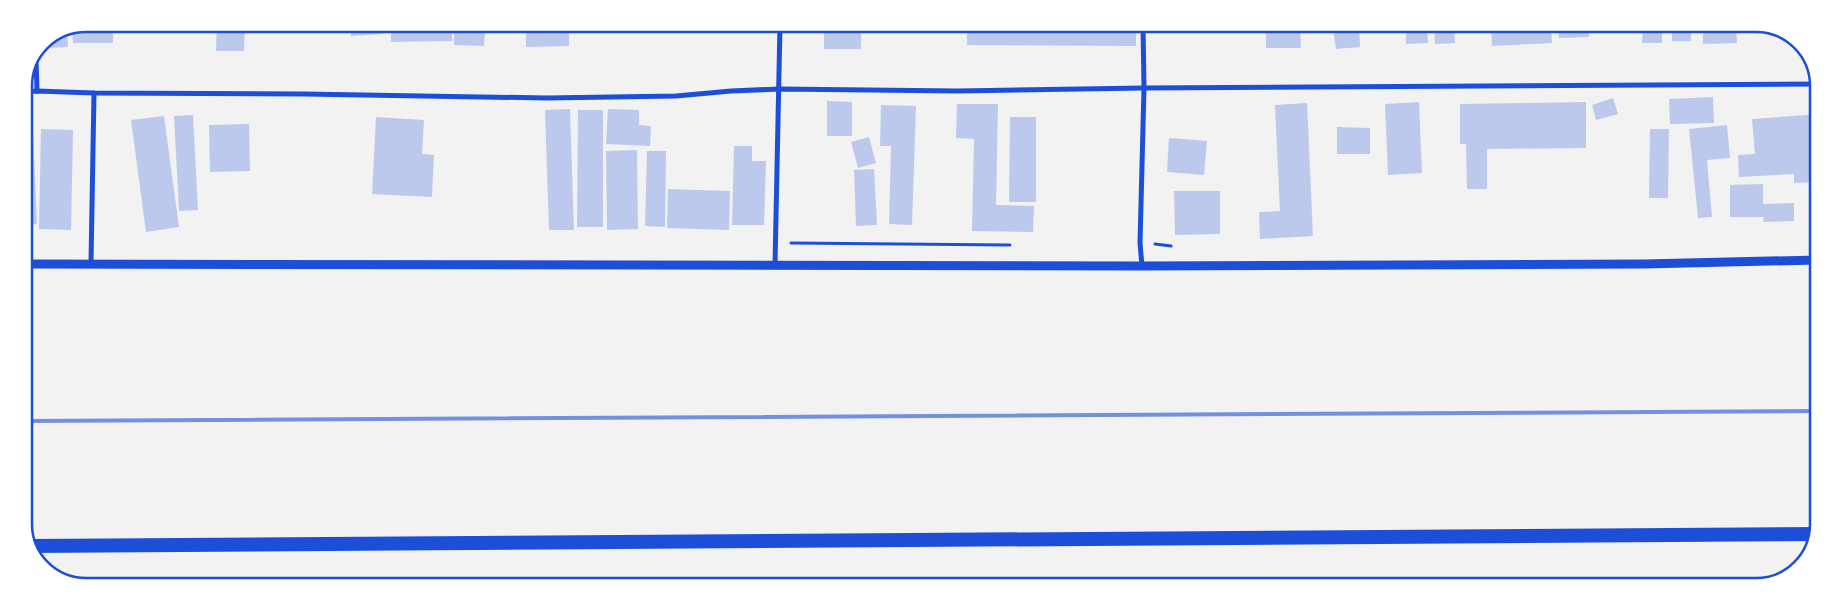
<svg xmlns="http://www.w3.org/2000/svg" width="1843" height="610" font-family="Spectral,serif">
<rect width="100%" height="100%" fill="#f2f2f2"/>
<g fill="#bdc9ec">
<path d="M87,24H113V43H73L72,30Z"/>
<path d="M217,24H245L244,51H216Z"/>
<path d="M351,24H382L383,34L351,36Z"/>
<path d="M391,24H452V41L391,42Z"/>
<path d="M526,24H569V46L526,47Z"/>
<rect x="824" y="25" width="37" height="24"/>
<path d="M967,25L1116,26V25H1136V46L967,45Z"/>
<path d="M1266,25H1300L1301,48H1266Z"/>
<path d="M1359,26L1360,47L1336,49L1333,28Z"/>
<path d="M1434,26H1454L1455,43L1435,44Z"/>
<path d="M1491,26H1551L1552,43L1492,46Z"/>
<path d="M1558,26H1589V37L1559,38Z"/>
<path d="M1643,26H1662V43H1642Z"/>
<rect x="1672" y="26" width="19" height="15"/>
<path d="M1703,26H1736L1737,43L1703,44Z"/>
<path d="M454,30L485,31L484,46L454,45Z"/>
<path d="M1427,30L1428,43L1406,44V31Z"/>
<path d="M67,32L68,47L45,48V41Z"/>
<path d="M1713,97L1714,123L1670,124L1669,99Z"/>
<path d="M1613,98L1618,114L1596,120L1592,105Z"/>
<path d="M827,101L852,102V136H827Z"/>
<path d="M1419,102L1422,173L1388,175L1385,104Z"/>
<path d="M1586,102V148L1487,149V189H1467L1466,144H1460V104Z"/>
<path d="M1307,103L1313,236L1260,239L1259,212L1280,211L1275,105Z"/>
<path d="M957,104H998L996,205L1034,206L1033,232L972,231L974,139L956,138Z"/>
<path d="M881,105L916,106L912,225L889,224L891,146H880Z"/>
<path d="M24,109H32L37,224L24,225Z"/>
<path d="M570,109L574,230H549L545,110Z"/>
<path d="M608,109L639,110V125L651,126L650,146L606,144Z"/>
<path d="M578,110H603V227H577Z"/>
<path d="M1819,114V186H1817V182L1794,183V174L1739,177L1738,155L1755,154L1752,119Z"/>
<path d="M193,115L198,210L179,211L174,116Z"/>
<path d="M164,116L179,227L146,232L131,120Z"/>
<path d="M376,117L424,120L422,154L434,155L432,197L372,194Z"/>
<path d="M1010,117H1036V202H1009Z"/>
<path d="M249,124L250,171L210,172L209,125Z"/>
<path d="M1727,125L1730,158L1707,160L1712,217L1698,218L1689,129Z"/>
<path d="M1337,127L1370,128V154H1337Z"/>
<path d="M41,129L73,130L71,230L39,229Z"/>
<path d="M1650,129H1669L1668,198H1649Z"/>
<path d="M869,137L876,163L858,168L851,142Z"/>
<path d="M1169,138L1207,141L1204,175L1167,172Z"/>
<path d="M734,146H752V161H766L764,225H732Z"/>
<path d="M637,150L638,229L607,230L606,151Z"/>
<path d="M647,151H666L665,227L645,226Z"/>
<path d="M874,169L877,225L856,226L854,170Z"/>
<path d="M1763,184V204L1794,203V221L1763,222L1764,217H1730V185Z"/>
<path d="M668,189L730,191L729,230L667,228Z"/>
<path d="M1174,191H1220V234L1175,235Z"/>
</g>
<g fill="none" stroke-linecap="round" stroke-linejoin="round">
<g stroke="#1d4ed8" stroke-width="3">
<path d="M791,243L1010,245"/>
<path d="M1155,244L1171,246"/>
</g>
<g stroke="#1d4ed8" stroke-width="5">
<path d="M36,58L37,91"/>
<path d="M24,92L37,91L94,93L304,94L546,98L676,96L731,91L779,89L958,91L1144,88L1819,84"/>
<path d="M91,263L94,93"/>
<path d="M775,265L780,25"/>
<path d="M1142,266L1140,243L1144,88L1143,25"/>
</g>
<path stroke="#1d4ed8" stroke-width="9" d="M24,264L1142,266L1644,264L1818,260"/>
<path stroke="#1d4ed8" stroke-width="14" d="M31,546L1817,534"/>
<path stroke="#7290e2" stroke-width="4" d="M24,421L1818,411"/>
</g>
<path d="M0 0H1843V610H0ZM86 32H1756A54 54 0 0 1 1810 86V524A54 54 0 0 1 1756 578H86A54 54 0 0 1 32 524V86A54 54 0 0 1 86 32Z" fill="#fff" fill-rule="evenodd"/>
<path fill="none" stroke="#1d4ed8" stroke-width="2.5" d="M86 32H1756A54 54 0 0 1 1810 86V524A54 54 0 0 1 1756 578H86A54 54 0 0 1 32 524V86A54 54 0 0 1 86 32Z"/>
</svg>
